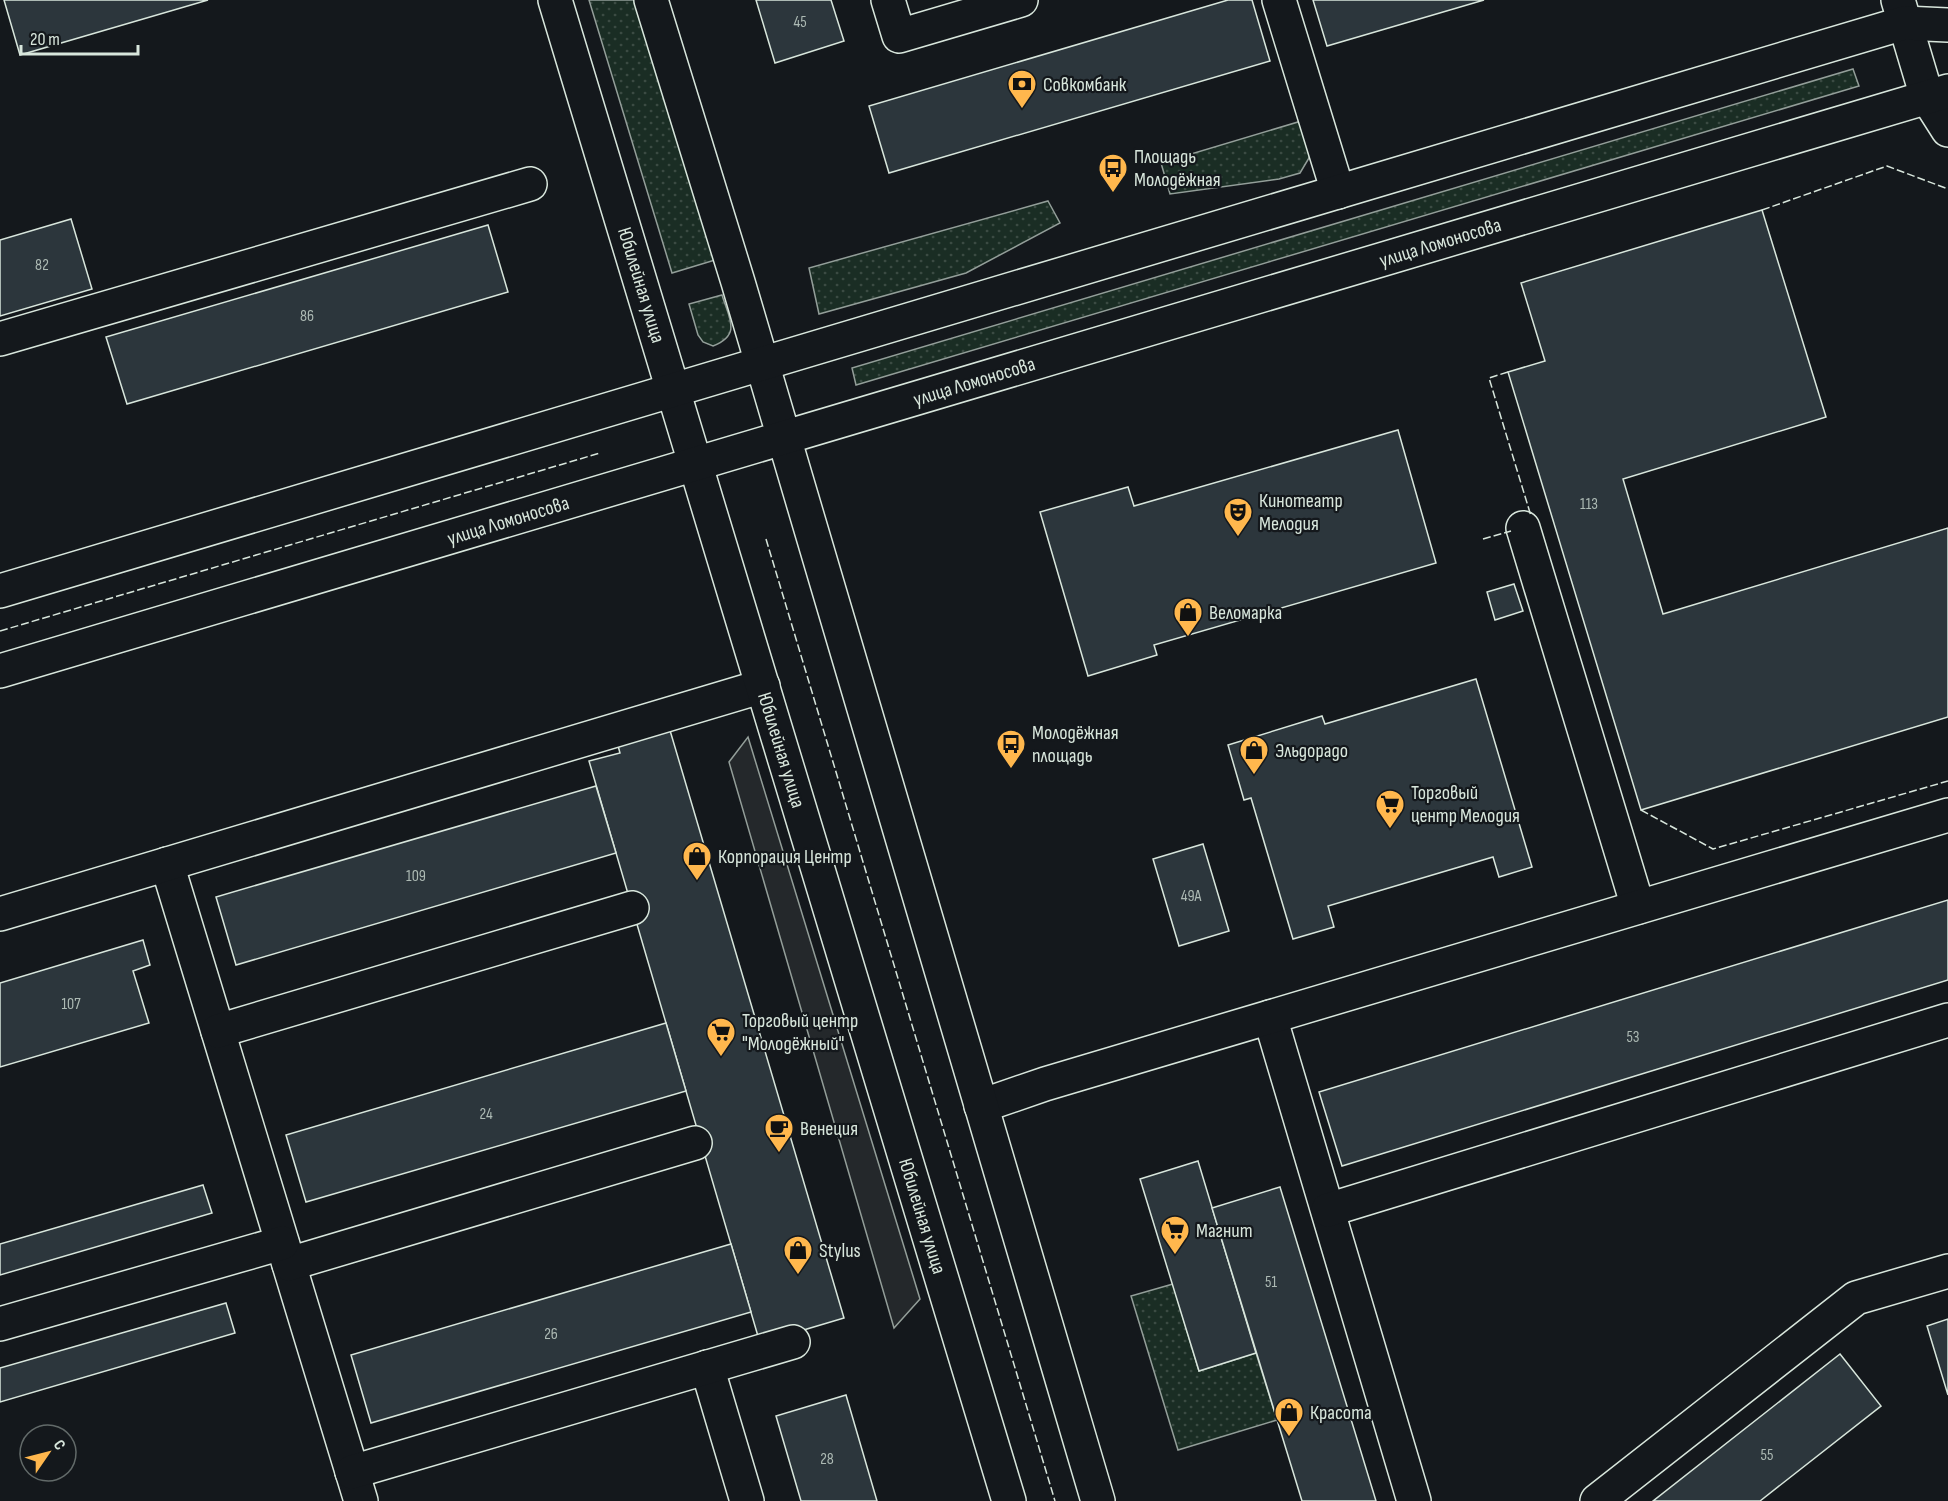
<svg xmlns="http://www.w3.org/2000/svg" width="1948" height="1501" font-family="'Sofia Sans Condensed',sans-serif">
<defs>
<pattern id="grass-dots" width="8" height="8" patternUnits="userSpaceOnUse" patternTransform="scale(1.5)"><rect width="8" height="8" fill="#1a2d24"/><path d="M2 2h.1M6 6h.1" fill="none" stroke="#3b4b43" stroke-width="1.8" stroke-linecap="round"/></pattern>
</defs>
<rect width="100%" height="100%" fill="#14181c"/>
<g fill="url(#grass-dots)" stroke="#939e99" stroke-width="1.5">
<path d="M589,0H635L715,260L672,273Z"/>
<path d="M1853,69L1859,86L856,385L852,368Z"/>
<path d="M1308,119L1314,135L1309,158L1300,173L1279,179L1170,194L1161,163Z"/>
<path d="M1048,201L1060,223L966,273L819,314L809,268Z"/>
<path d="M722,295C729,318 742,335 713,346L703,342L698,335L689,304Z"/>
<path d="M1173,1284L1199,1371L1256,1353L1277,1420L1178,1450L1131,1296Z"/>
</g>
<path fill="#24282b" stroke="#939e99" stroke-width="1.5" d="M748,737L920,1299L894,1328L729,762Z"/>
<g fill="#2c363c" stroke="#d8e6dc" stroke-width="1.5">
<path d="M4,0H208L20,55Z"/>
<path d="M756,0H831L844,41L775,63Z"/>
<path d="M1228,0H1252L1270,61L889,173L869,106Z"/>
<path d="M1313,0H1484L1327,46Z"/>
<path d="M1762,210L1826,417L1623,479L1663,614L1948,528V717L1641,810L1508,372L1545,361L1521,283Z"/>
<path d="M71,219L92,289L0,316V240Z"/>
<path d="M488,225L508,292L127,404L106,337Z"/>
<path d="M1398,430L1436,563L1154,645L1157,655L1088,676L1040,512L1128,487L1134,506Z"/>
<path d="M1514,584L1523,611L1495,620L1487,592Z"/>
<path d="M1476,679L1532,867L1499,877L1493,857L1328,906L1334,927L1293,939L1251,798L1244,800L1228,745L1322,716L1325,724Z"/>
<path d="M669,727L844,1318L760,1343L589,761L620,753L617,742Z"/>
<path d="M596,786L616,853L236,965L216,897Z"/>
<path d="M1203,844L1229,931L1179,946L1153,859Z"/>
<path d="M1948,900V980L1342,1166L1319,1092Z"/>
<path d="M143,940L150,965L133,971L149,1023L0,1067V983Z"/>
<path d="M666,1023L686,1091L306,1202L286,1135Z"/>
<path d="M1198,1161L1256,1353L1199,1371L1140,1179Z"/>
<path d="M203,1185L212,1213L0,1275V1244Z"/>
<path d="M1280,1187L1376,1501H1302L1212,1208Z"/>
<path d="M731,1244L751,1312L371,1423L351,1355Z"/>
<path d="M226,1303L235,1333L0,1402V1368Z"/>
<path d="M1948,1319V1395L1927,1326Z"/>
<path d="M1840,1354L1881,1406L1760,1501H1653Z"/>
<path d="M846,1395L877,1501H801L776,1416Z"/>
</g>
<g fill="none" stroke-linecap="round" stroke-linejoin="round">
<g stroke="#d8e6dc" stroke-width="36">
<g id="minor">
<path d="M888,0L899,36L1021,0"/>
<path d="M1279,0L1338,192"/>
<path d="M1898,0L1927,97L1948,130"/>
<path d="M0,339L530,184"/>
<path d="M1523,528L1638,907"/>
<path d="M167,864L361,1501"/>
<path d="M0,914L763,686"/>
<path d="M1270,1017L1414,1501"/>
<path d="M218,1031L632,908"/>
<path d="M981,1106L1045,1084L1948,815"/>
<path d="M1328,1210L1948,1020"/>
<path d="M289,1264L695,1143"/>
<path d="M0,1324L282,1243"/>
<path d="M707,1367L747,1501"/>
<path d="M352,1472L793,1342"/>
<path d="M1597,1501L1856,1298L1948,1271"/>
</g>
</g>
<g stroke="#d8e6dc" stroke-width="36">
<g id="major">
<path d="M555,0L1009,1501"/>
<path d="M651,0L738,282L1098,1501"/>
<path d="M0,591L1904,23L1948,25"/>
<path d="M0,671L1948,91"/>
</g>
</g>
<use href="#minor" stroke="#14181c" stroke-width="33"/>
<use href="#major" stroke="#14181c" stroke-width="33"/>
<g stroke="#d8e6dc" stroke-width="1.5" stroke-dasharray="8 3" stroke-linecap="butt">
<path d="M1762,210L1887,166L1948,189"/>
<path d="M1508,372L1489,378L1531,516"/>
<path d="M766,539L1055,1501"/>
<path d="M1483,539L1511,531"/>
<path d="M0,631L600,453"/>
<path d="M1641,810L1713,849L1948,781"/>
</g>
</g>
<defs>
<g id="bank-pin" transform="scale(1.5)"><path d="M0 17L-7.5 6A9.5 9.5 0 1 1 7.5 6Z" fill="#ffb74d" stroke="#14181c"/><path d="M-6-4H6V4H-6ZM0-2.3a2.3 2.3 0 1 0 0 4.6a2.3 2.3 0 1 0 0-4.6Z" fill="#111"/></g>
<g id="bus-pin" transform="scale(1.5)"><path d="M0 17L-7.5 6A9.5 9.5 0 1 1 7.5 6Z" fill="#ffb74d" stroke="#14181c"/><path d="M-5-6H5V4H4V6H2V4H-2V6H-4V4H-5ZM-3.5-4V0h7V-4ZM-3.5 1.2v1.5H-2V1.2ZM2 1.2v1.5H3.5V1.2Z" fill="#111"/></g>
<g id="theatre-pin" transform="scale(1.5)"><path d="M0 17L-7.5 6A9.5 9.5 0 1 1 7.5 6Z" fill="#ffb74d" stroke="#14181c"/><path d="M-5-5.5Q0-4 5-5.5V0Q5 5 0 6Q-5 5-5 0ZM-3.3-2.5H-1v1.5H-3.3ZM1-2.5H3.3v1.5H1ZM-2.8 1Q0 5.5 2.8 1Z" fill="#111"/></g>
<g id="shop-pin" transform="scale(1.5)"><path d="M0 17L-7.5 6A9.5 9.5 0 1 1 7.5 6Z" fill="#ffb74d" stroke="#14181c"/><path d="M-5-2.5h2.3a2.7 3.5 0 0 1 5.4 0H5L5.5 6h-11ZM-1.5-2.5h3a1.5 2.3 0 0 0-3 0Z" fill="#111"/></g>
<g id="supermarket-pin" transform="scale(1.5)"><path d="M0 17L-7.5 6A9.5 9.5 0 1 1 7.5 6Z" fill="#ffb74d" stroke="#14181c"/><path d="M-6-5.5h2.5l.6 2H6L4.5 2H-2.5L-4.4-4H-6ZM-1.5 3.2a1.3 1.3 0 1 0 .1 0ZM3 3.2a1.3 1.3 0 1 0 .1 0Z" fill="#111"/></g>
<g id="cafe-pin" transform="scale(1.5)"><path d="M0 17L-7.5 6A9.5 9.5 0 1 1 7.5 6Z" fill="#ffb74d" stroke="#14181c"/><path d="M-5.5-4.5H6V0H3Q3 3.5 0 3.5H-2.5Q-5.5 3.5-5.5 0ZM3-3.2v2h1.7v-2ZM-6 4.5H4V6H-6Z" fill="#111"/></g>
</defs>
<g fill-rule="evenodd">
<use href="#bank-pin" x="1022" y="84"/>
<use href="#bus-pin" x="1113" y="168"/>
<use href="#theatre-pin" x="1238" y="512"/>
<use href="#shop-pin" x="1188" y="612"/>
<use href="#bus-pin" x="1011" y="744"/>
<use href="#shop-pin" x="1254" y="750"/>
<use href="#supermarket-pin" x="1390" y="804"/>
<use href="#shop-pin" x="697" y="856"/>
<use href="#supermarket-pin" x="721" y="1032"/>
<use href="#cafe-pin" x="779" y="1128"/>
<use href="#supermarket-pin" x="1175" y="1230"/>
<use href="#shop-pin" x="798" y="1250"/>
<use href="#shop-pin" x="1289" y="1412"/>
</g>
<g text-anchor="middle" stroke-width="4.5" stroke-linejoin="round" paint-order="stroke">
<g font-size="16" fill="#adbab4">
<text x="800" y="27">45</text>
<text x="42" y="270">82</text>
<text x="307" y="321">86</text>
<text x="1589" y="509">113</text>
<text x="416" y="881">109</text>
<text x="1191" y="901">49А</text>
<text x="71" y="1009">107</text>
<text x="1633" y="1042">53</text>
<text x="486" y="1119">24</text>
<text x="1271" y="1287">51</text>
<text x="551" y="1339">26</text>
<text x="1767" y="1460">55</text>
<text x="827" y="1464">28</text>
</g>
<g font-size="20" fill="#d8e6dc" stroke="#14181c" text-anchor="start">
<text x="1043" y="91">Совкомбанк</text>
<text x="1134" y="163">Площадь<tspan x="1134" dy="23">Молодёжная</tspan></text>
<text x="1259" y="507">Кинотеатр<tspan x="1259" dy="23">Мелодия</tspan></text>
<text x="1209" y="619">Веломарка</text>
<text x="1032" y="739">Молодёжная<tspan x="1032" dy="23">площадь</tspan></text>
<text x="1275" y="757">Эльдорадо</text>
<text x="1411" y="799">Торговый<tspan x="1411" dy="23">центр Мелодия</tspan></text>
<text x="718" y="863">Корпорация Центр</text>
<text x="742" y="1027">Торговый центр<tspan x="742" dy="23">"Молодёжный"</tspan></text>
<text x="800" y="1135">Венеция</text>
<text x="1196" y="1237">Магнит</text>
<text x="819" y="1257">Stylus</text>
<text x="1310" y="1419">Красота</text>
</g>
<g font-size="20" fill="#d8e6dc" stroke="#14181c">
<text transform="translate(1440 242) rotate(-17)" y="7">улица Ломоносова</text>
<text transform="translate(642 285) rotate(73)" y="7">Юбилейная улица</text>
<text transform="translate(974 381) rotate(-17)" y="7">улица Ломоносова</text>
<text transform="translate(508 520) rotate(-17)" y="7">улица Ломоносова</text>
<text transform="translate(782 750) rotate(73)" y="7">Юбилейная улица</text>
<text transform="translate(923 1216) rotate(73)" y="7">Юбилейная улица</text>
</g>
</g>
<g transform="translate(48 1453) rotate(55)"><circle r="28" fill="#14181c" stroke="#626a69" stroke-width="1.5"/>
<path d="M0-4.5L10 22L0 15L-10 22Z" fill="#ffb74d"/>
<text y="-9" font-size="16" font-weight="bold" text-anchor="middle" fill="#d8e6dc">С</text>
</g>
<path d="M21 45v9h117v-9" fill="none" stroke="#d8e6dc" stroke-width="3"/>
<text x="30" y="45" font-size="18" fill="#d8e6dc" stroke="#14181c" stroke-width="4.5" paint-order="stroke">20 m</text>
</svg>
